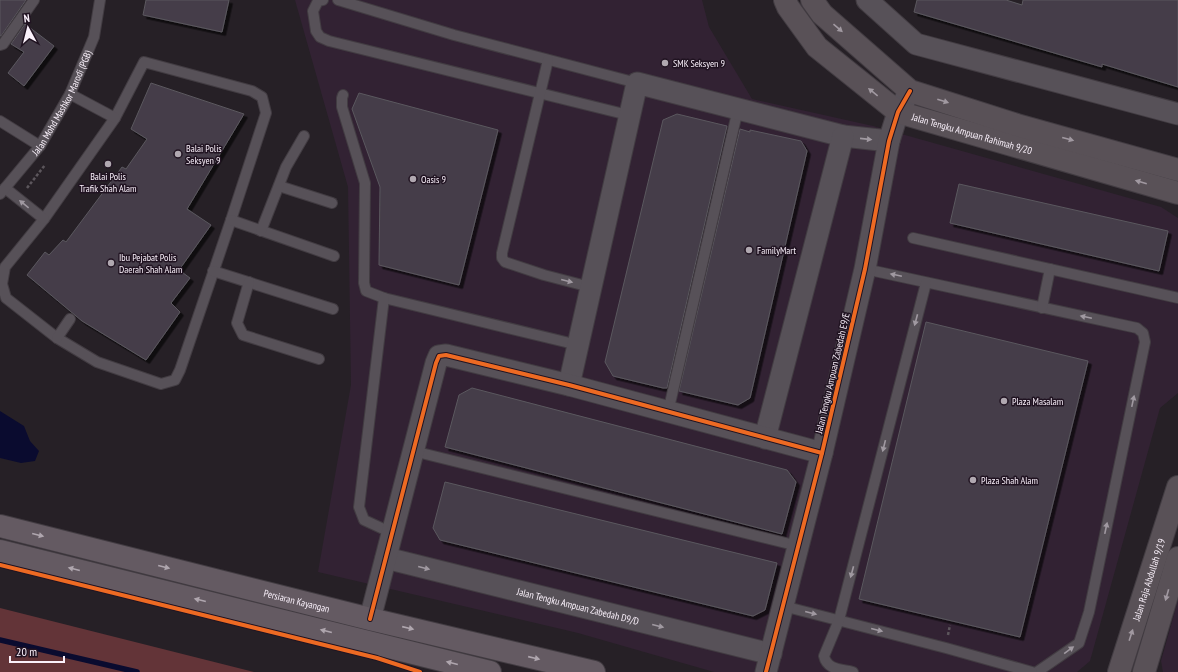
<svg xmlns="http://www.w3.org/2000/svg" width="1178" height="672" font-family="'PT Sans Narrow',sans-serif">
<defs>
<filter id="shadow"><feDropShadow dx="3.5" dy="3.5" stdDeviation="0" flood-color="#0009"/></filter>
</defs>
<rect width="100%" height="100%" fill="#262026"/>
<g fill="#322233">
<path d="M295,0H702L709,27L752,99L873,126L1161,207L1178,218V393L1160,408L1090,661L1077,672H714L578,633L318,572L351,385L348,187Z"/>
<path d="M1178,600V672H1163L1161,661Z"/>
</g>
<path fill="#633438" d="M0,608L254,672H0Z"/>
<path fill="#0a0b2f" d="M0,411L24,426L30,441L39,451L35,461L21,463L0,458Z"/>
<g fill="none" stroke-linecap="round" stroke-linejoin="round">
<path stroke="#0a0b2f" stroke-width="5.5" d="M0,640L137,672"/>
</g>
<g fill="#443d48" stroke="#5b585f" filter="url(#shadow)">
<path d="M0,0H26L1,36H0Z"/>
<path d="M146,0H229L222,32L143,15Z"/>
<path d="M917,0H1006L1022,5L1023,0H1178V87L1102,64V67L914,12Z"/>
<path d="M25,24L54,46L24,86L8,73L24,52L11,44Z"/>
<path d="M151,83L244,114L187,209L211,225L179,270L190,278L171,303L180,312L146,360L82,321L27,275L45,252L49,255L63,240L66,242L122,167L126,169L147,139L131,129Z"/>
<path d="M359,93L498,130L459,285L379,265L380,187L352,109Z"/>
<path d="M677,114L727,126L667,388H663L613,376L605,362L663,120Z"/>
<path d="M740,129L750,132V130L801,141L807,151L750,398L738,405L679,391Z"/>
<path d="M959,184L1168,231L1159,271L950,223Z"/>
<path d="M926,322L1088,361L1020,637L859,599Z"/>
<path d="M472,388L787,470L796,482L782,534L445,447L459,395Z"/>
<path d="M445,482L777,563L765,610L753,616L440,540L433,528Z"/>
</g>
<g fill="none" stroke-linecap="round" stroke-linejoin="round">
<g stroke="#423c42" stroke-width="12">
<g id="lane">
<path d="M323,0L318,1L313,11L316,31L320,37L329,41L628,115"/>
<path d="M338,0L454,35L637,83"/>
<path d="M0,45L3,44L34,0"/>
<path d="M548,60L502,253V258L505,262L544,275L590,287"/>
<path d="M144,62L252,91L262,97L266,113L231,220L180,370L175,380L161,384L97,362L57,338L6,298L2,284L5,267L44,219L115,118Z"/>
<path d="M70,94L115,118"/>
<path d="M343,95L342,98V107L365,183L364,283L366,291L384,298L578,345"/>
<path d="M0,121L40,146"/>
<path d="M279,186L332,203"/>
<path d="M5,188L44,219"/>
<path id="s1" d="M0,194L40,146L70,94L94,37L100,0"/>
<path d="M231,220L334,256"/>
<path d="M261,231L286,167L304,136"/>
<path d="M913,238L1178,298"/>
<path d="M865,269L1137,328L1143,333L1145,342L1089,612L1079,643L1037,672"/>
<path d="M213,271L333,309"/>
<path d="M249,282L237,323L243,335L319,359"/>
<path d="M384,298L359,507L364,520L392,533"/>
<path d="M1042,308L1050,269"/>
<path d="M57,338L70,319"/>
<path d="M668,412L738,109"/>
<path d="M413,451L798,546"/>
<path d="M783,606L946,648L1032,672"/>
<path d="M853,672C841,669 827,670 824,656L839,620L926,283"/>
</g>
</g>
<g stroke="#423c42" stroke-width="23">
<g id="street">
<path d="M867,0L916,44L1178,114"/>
<path d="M569,385L637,83L843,136L889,141"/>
<path d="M765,438L843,136"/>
<path id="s2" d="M386,558L771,654"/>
<path d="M370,619L436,363L439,356L446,355L569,385L822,453"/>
<path d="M766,672L822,453L865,269L889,141L898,112L910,91"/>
</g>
</g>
<g stroke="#423c42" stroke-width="24">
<g id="secondary">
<path id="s3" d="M785,0L788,7L817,47L898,112L1178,193"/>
<path d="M812,0L822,14L910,91L1017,125L1178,170"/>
<path id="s4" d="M1119,672L1178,487"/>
<path d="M1144,672L1178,558"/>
</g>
</g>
<g stroke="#423c42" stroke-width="24">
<g id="primary">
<path id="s5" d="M0,526L370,619L594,672"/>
<path d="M0,551L490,672"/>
</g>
</g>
<g stroke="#5c565c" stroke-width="2.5" stroke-dasharray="3 2" stroke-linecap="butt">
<path d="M27,188L45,165"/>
<path d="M948,635L950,625"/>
</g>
<use href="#lane" stroke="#575158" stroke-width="10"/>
<use href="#street" stroke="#575158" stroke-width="21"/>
<use href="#secondary" stroke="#595157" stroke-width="22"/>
<use href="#primary" stroke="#645a62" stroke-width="22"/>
<g stroke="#201321" stroke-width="6">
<g id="cycleway">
<path d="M0,565L377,658L420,672"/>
<path d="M370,619L436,363L439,356L446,355L569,385L822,453"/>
<path d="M766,672L822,453L865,269L889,141L898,112L910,91"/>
</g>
</g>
<use href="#cycleway" stroke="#ed6a23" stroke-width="4"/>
</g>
<defs><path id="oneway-solid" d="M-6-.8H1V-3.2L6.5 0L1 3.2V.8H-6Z"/></defs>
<g fill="#a199a1">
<use href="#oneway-solid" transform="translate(838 28) rotate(41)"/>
<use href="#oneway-solid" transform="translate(873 92) rotate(-141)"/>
<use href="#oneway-solid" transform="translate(943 101) rotate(18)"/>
<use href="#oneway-solid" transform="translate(1068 139) rotate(15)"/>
<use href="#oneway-solid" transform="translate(1141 182) rotate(-164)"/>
<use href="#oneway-solid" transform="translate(1167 595) rotate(106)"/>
<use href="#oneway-solid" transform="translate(1131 635) rotate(-72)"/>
</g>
<g fill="#a099a1">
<use href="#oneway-solid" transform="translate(866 139) rotate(6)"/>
<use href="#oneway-solid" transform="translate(24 204) rotate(-141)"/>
<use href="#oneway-solid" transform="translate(896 275) rotate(-168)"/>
<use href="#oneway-solid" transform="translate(567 281) rotate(14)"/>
<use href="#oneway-solid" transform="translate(1086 317) rotate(-168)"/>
<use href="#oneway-solid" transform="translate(916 320) rotate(105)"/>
<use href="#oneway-solid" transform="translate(1133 401) rotate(-78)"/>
<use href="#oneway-solid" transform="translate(884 446) rotate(104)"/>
<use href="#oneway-solid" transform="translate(1106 528) rotate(-78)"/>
<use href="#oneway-solid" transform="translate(424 568) rotate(14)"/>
<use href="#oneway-solid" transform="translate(852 572) rotate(105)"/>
<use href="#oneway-solid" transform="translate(811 613) rotate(14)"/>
<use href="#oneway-solid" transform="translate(658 626) rotate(14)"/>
<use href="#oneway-solid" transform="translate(877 630) rotate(14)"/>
<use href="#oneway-solid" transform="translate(1069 650) rotate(-36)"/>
</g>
<g fill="#afa6ae">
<use href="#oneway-solid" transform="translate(38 535) rotate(14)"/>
<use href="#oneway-solid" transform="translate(164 567) rotate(14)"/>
<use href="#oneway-solid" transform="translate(74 569) rotate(-166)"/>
<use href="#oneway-solid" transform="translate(200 600) rotate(-166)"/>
<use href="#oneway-solid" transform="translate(408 628) rotate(13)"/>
<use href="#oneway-solid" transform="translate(326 631) rotate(-166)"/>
<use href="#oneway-solid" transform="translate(534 658) rotate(13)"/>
<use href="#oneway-solid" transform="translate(452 663) rotate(-166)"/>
</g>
<g fill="#b0a8b0" stroke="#201321" stroke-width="1.5">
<circle cx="665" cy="63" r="4"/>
<circle cx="178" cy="154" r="4"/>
<circle cx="108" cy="164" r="4"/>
<circle cx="413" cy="179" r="4"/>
<circle cx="749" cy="250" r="4"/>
<circle cx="111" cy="263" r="4"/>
<circle cx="1004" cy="401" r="4"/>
<circle cx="973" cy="480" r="4"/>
</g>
<g text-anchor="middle" stroke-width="3" stroke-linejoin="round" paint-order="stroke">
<g font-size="10" fill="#faf1fb" stroke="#201321" text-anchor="start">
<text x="673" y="67">SMK Seksyen 9</text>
<text x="186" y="152">Balai Polis<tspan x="186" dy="12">Seksyen 9</tspan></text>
<text x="108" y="180" text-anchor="middle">Balai Polis<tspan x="108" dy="12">Trafik Shah Alam</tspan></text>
<text x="421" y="183">Oasis 9</text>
<text x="757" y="254">FamilyMart</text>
<text x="119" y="261">Ibu Pejabat Polis<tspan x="119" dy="12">Daerah Shah Alam</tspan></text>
<text x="1012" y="405">Plaza Masalam</text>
<text x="981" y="484">Plaza Shah Alam</text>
</g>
<g font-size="10" fill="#faf1fb" stroke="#201321">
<text dy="4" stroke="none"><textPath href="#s1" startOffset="111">Jalan Mohd Mashkor Marodi (PGB)</textPath></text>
<text dy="4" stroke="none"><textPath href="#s3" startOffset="238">Jalan Tengku Ampuan Rahimah 9/20</textPath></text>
<text transform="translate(832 373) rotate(-77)" y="4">Jalan Tengku Ampuan Zabedah E9/E</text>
<text dy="4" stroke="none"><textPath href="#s4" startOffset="97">Jalan Raja Abdullah 9/19</textPath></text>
<text dy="4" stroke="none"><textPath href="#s5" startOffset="306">Persiaran Kayangan</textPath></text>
<text dy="4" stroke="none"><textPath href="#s2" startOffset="198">Jalan Tengku Ampuan Zabedah D9/D</textPath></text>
</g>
</g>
<g transform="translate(28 28) rotate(353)" stroke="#201321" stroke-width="3" paint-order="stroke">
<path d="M0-3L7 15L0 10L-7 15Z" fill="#faf1fb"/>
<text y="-6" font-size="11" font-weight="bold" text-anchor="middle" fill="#faf1fb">N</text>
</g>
<path d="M10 656v6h54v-6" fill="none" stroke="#faf1fb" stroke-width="2"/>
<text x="16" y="656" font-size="12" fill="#faf1fb" stroke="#201321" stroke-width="3" paint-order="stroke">20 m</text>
</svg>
